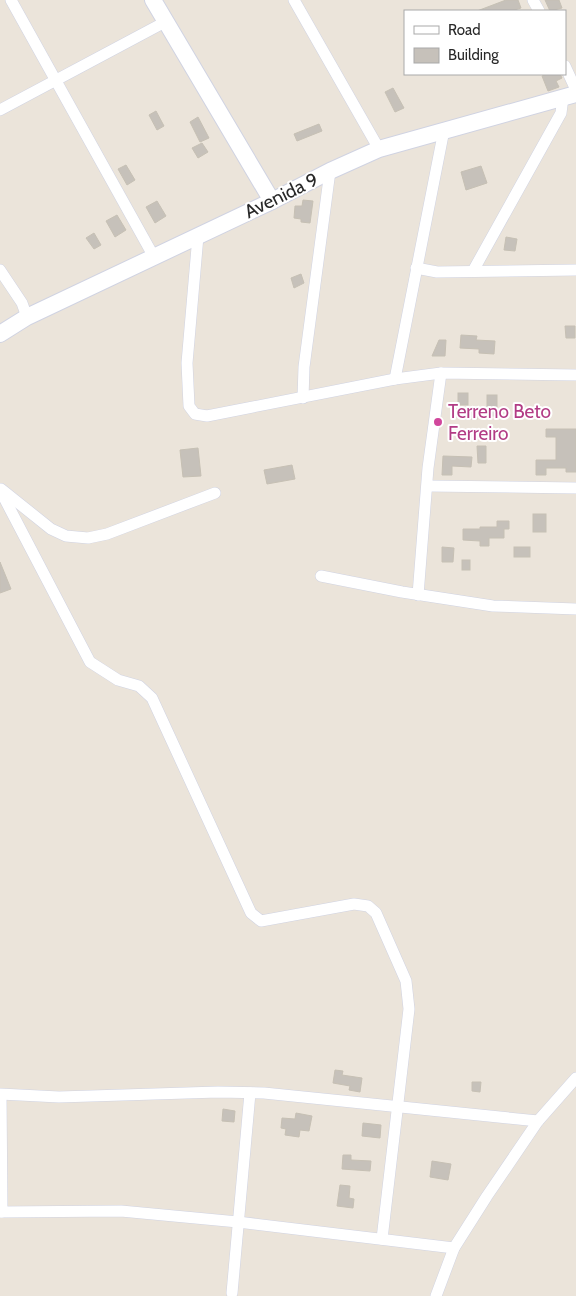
<svg xmlns="http://www.w3.org/2000/svg" width="576" height="1296" font-family="Cabin,sans-serif">
<rect width="100%" height="100%" fill="#ebe4da"/>
<g fill="#c6c1ba" stroke="#c6c0b4">
<path d="M506,0H518L521,8L511,11H477Z"/>
<path d="M545,0H559L562,8L550,11Z"/>
<path d="M547,74H560L562,78L556,81L559,87L548,91L542,76Z"/>
<path d="M393,88L404,108L395,112L385,92Z"/>
<path d="M156,111L164,126L157,130L149,115Z"/>
<path d="M198,117L209,138L200,142L190,122Z"/>
<path d="M319,124L322,131L297,141L294,134Z"/>
<path d="M202,143L208,152L198,158L192,148Z"/>
<path d="M126,165L135,180L127,185L118,169Z"/>
<path d="M481,166L487,183L466,190L461,172Z"/>
<path d="M303,200L313,201L310,223L301,222V219L294,218L295,206H302Z"/>
<path d="M157,201L166,216L155,223L146,207Z"/>
<path d="M117,215L126,230L115,237L106,221Z"/>
<path d="M94,233L101,245L94,249L86,238Z"/>
<path d="M506,237L517,239L515,251L504,250Z"/>
<path d="M301,274L304,283L294,288L291,278Z"/>
<path d="M565,326H575V338H566Z"/>
<path d="M461,335L477,336L476,340L495,341L494,354L479,353V349L460,348Z"/>
<path d="M439,340H446L445,356H432Z"/>
<rect x="458" y="393" width="10" height="12"/>
<rect x="487" y="395" width="10" height="21"/>
<rect x="467" y="409" width="10" height="10"/>
<path d="M546,429H576V472H566V468H546V475H536V460H556V437H546Z"/>
<path d="M477,446H486V463H478Z"/>
<path d="M198,448L201,476L183,477L180,450Z"/>
<path d="M443,456L472,457L471,467L452,466V475H442Z"/>
<path d="M292,465L295,479L267,484L264,470Z"/>
<rect x="533" y="514" width="13" height="18"/>
<path d="M497,521H509V529H504V538H489V546H480V541L463,540V529H480V527H497Z"/>
<path d="M442,547L454,548L453,562H442Z"/>
<rect x="514" y="547" width="16" height="10"/>
<rect x="462" y="560" width="8" height="10"/>
<path d="M0,562L11,589L0,593Z"/>
<path d="M335,1070L343,1071L342,1075L362,1078L360,1092L349,1090L350,1086L333,1083Z"/>
<path d="M472,1082H481L480,1092L472,1091Z"/>
<path d="M223,1109L235,1111L234,1122L222,1121Z"/>
<path d="M296,1113L312,1116L309,1131L300,1130L299,1137L285,1135L286,1129L281,1128L282,1118L295,1119Z"/>
<path d="M363,1123L381,1125L380,1138L362,1136Z"/>
<path d="M343,1155H351V1160L371,1161L370,1171L342,1169Z"/>
<path d="M432,1161L451,1164L448,1180L430,1177Z"/>
<path d="M340,1185L350,1186L349,1198L354,1199L353,1208L337,1206Z"/>
</g>
<g fill="none" stroke-linecap="round" stroke-linejoin="round">
<g stroke="#d0d3e2" stroke-width="12">
<g id="street">
<path d="M11,0L154,257"/>
<path d="M294,0L379,149"/>
<path d="M533,0L539,11"/>
<path d="M565,66L576,90"/>
<path d="M0,110L165,22"/>
<path d="M198,236L187,363L189,406L195,414L207,416L395,379L441,373L576,375"/>
<path d="M416,268L437,272L576,270"/>
<path d="M0,270L22,303L27,317"/>
<path d="M473,271L561,113L563,97"/>
<path d="M395,379L444,130"/>
<path d="M303,398L304,367L330,171"/>
<path d="M428,486L576,488"/>
<path d="M1,489L51,529L66,536L88,538L107,534L215,493"/>
<path d="M0,490L90,662L118,680L139,686L152,698L251,913L261,921L354,904L368,906L376,913L406,981L409,1009L382,1239"/>
<path d="M321,576L402,592L493,606L576,609"/>
<path d="M418,595L428,468L441,373"/>
<path d="M0,1094L59,1097L218,1092L264,1093L538,1121"/>
<path d="M1,1095L2,1212"/>
<path d="M0,1212L121,1211L238,1222L454,1248"/>
<path d="M232,1293L250,1093"/>
<path d="M436,1296L454,1248L487,1196L538,1121L576,1078"/>
</g>
</g>
<g stroke="#d0d3e2" stroke-width="18">
<g id="secondary">
<path d="M153,0L272,201"/>
<path d="M0,334L27,317L272,201L330,171L379,149L576,94"/>
</g>
</g>
<use href="#street" stroke="#fff" stroke-width="11"/>
<use href="#secondary" stroke="#fff" stroke-width="16"/>
</g>
<circle fill="#d1479c" stroke="#fff" stroke-width="2" cx="438" cy="422" r="5"/>
<g text-anchor="middle" stroke-width="4" stroke-linejoin="round" paint-order="stroke">
<g font-size="19" fill="#292929" stroke="#fff">
<text transform="translate(281 195) rotate(-26)" y="7">Avenida 9</text>
</g>
<g font-size="19" fill="#b23c85" stroke="#fff" text-anchor="start">
<text x="448" y="418">Terreno Beto<tspan x="448" dy="22">Ferreiro</tspan></text>
</g>
</g>
<rect x="404" y="10" width="162" height="65" fill="#ffffff" stroke="#a9a9a9"/>
<rect x="414" y="26" width="25" height="8" fill="#ffffff" stroke="#a9a9a9"/>
<text x="448" y="35" font-size="15" fill="#292929">Road</text>
<rect x="414" y="48" width="25" height="15" fill="#c6c1ba" stroke="#a9a9a9"/>
<text x="448" y="60" font-size="15" fill="#292929">Building</text>
</svg>
